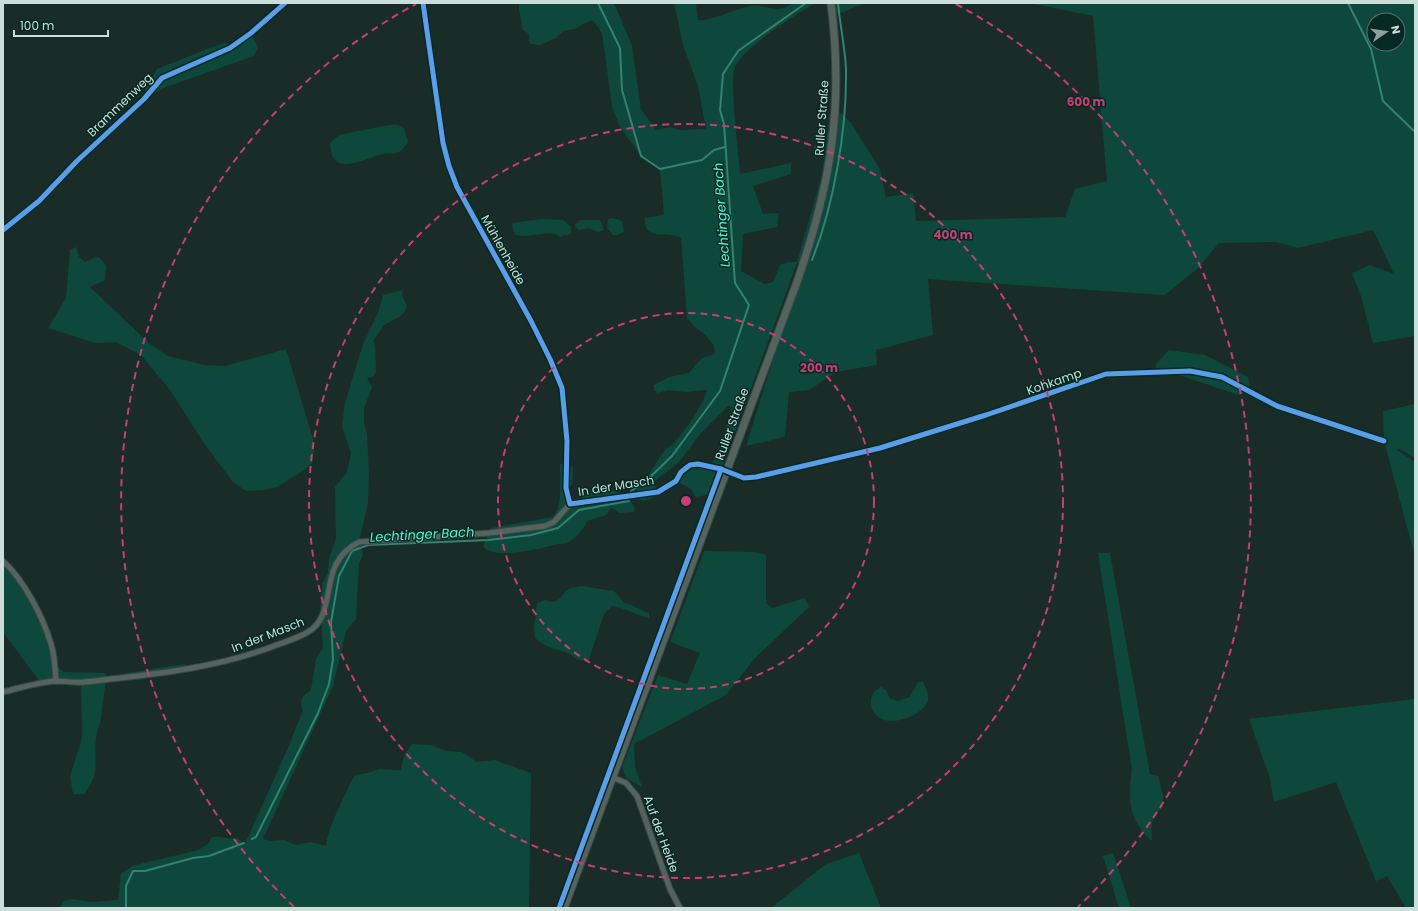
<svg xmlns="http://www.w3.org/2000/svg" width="1418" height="911" font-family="Poppins,sans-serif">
<rect width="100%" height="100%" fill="#192c28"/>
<g fill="#0e483d" fill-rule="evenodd">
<path d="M519,3H614L632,46L641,109L656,130L670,127L679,130L706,129L698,86L683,45L674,3H696L698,20C705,23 739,8 750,6C764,3 778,16 792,3H816C796,14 744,47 735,67C729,78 739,156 740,174L791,163V174L753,186L763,214L779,213L777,227L743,234L741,271L765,284L773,282L780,265L788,262H797L822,175L830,114L836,109L851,123L880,169L886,197L913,193L916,221L1065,217L1075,189L1107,181L1093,16L1030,3H1415V336L1373,343L1362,299L1352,273L1370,265L1394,274L1373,230L1298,248L1276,242L1219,243L1198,268L1165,295L928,279L933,335L876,350L877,365L836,372L809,390L789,392L785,437L746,446L803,263H797L712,494L695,497L691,489L676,481L690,465L711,466L723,437L732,407L728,406L699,435L680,461L654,482L658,492C652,500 644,503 635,498C637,479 643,484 650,473C655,465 659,457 665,450C668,447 672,445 675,442C686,429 703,406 707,390L686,392L668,390L658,393L654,390V385L669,377L689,373L702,358L715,354L714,345C710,342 707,336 703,333C696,328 691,324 687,317L681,238C670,230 643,243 645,218L664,215L660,169L641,156L620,127L612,106L602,33L593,20L583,24L575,29L563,31L556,38L540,45L530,44L529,34L523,30L519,9ZM1374,20H1398V44H1374Z"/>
<path d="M831,3H865L833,16Z"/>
<path d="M251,33L258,47L254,56L163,88L144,99L146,87L157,69L215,46L225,43L233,46Z"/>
<path d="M388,125H398L404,128L408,142C396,160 394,150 379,155C359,161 331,177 330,143L339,135Z"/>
<path d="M613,218L620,220L622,222L624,231L618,235H613L607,228L608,219Z"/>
<path d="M541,219L563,220L571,227V233L567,236L564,235L561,237C548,228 532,239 516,235L513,230L512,223Z"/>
<path d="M581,220H600L604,230L598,232L589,228L579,230L574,225Z"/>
<path d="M76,247L79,257L85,262L96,257L100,258L106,266L105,280L90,287L150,344L168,356L204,365L225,366L286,349L313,439L314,449L312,463L303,471L277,487L264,490L246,491L233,482L203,442L170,390L141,355L116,342L95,343L48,328L66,298L70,250Z"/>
<path d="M403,290L402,295L407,306L404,313L399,317L384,325L373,341L375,346L376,372L373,377L367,378L372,387L364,408V423L367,434L369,472L368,503L359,542L363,555L359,563L356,619L346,631L333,686L263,839L271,841L284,840L296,845L310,842L326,846C329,828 334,818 342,801C347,792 349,784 355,775L368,773L379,769L401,770L404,756L412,744L431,745L446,751L462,752L477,762L495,760L531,773L529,908H59L64,901L72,899L92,902L118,900L121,874L132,866L198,850L208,844L212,837C221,836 228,840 237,838L245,844L287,750L303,710C298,700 303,696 311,690L316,659L323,648L321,620L312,626L317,620L320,611L322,585L328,572L329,559L336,538L335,487L347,472L351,453L342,426L345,403L363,344L378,313L383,295Z"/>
<path d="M1169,350L1205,355L1248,377L1250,385L1248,391L1239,395L1170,372H1156V364Z"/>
<path d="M1415,404V458L1398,448L1397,450L1415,462V557L1384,441L1383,411Z"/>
<path d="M567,462L573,468L572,485L566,488L570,503L580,502L582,496C603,489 624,485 635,509L633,512L620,513L611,508L607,515L587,521C585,528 575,539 567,543C565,544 561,544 558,544C543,548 493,561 483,546L491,528L553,517C563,505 560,479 560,464Z"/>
<path d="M704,551L754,552L766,555V603L772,608L805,598L809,607L755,658L726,695L634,744L635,767L642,787L626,778L622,767L658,675L687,684L700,653L670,642Z"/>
<path d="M1098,553H1110L1150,774L1158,776L1163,795V807C1150,818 1151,825 1152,841C1129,822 1127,798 1132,770Z"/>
<path d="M3,561L28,594L45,628L54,664L64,672L104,673L108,676L184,664L194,668L107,679C103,693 103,706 101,719C99,726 97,731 96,738C93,762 102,771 84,794H73L70,776L82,738L81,683H41L3,632Z"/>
<path d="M581,586L614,591L624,603C634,604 639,611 649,613V618C636,615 624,607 612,606L604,614L589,659C579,663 577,657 569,654C554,647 549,650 535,638L534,629L537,603L545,600C561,606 558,596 569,589C572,587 577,587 581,586Z"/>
<path d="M918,682H923C925,687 929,694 928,700C925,717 875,735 871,704C870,695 874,691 881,687L886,690L890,699L898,701L910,697Z"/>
<path d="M1415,699V908H1406L1387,876L1376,881L1336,782L1274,802L1270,778L1249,719Z"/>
<path d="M859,853L881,908H771L826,864Z"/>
<path d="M1113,853L1131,908H1119L1103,856Z"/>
</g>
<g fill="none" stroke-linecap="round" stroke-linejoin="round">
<g stroke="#328372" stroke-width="2">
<path d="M598,3L620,48L622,90L641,156L660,169L702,160L714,150L725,147"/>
<path d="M1348,3L1371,49L1383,101L1415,132"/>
<path d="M812,260C834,205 847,129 846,69C845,47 840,25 838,3"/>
<path d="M631,491L643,484L672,456L720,391L749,305L735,283L724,124L720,110L723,74L738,51L806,3"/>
<path d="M252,839L256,837L318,713L329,684L333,659L331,622L339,576L352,551L368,545L489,540L531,535L558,528L579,510L629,501"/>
<path d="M122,908H126V886L133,871H145L193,858L209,856L244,843"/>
</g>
<g stroke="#3a4845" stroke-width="7">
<g id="street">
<path d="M423,3L443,143L449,166L457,187L531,321L550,359L562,388L567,441L566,488L570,504"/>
<path d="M3,230L39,201L77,161L144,99L162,78L230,48L251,33L285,3"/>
<path d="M3,561C24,580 43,617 51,644C55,656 55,669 56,681"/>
<path d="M3,692C20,688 39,682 56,681C65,681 75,683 84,682C148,675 214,669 274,646C285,642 298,638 308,632C340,613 315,564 359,542L489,533L545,526L554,522L570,504L658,492L676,481L681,472L690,465L698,464L721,469L744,478L756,477L880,448L986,415L1106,374L1190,371L1222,377L1277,406L1384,441"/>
<path d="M612,777L626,783L637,796L670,889L680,908"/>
</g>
</g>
<g stroke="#3a4845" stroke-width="9">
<path id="secondary" d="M564,908L797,282C831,184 844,107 831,3"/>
</g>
<use href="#street" stroke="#55635f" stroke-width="5"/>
<use href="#secondary" stroke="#55635f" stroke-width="7"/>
<g stroke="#062a23" stroke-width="8">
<g id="cycleway">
<path d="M423,3L443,143L449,166L457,187L531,321L550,359L562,388L567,441L566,488L570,504L658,492L676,481L681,472L690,465L698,464L721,469L744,478L756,477L880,448L986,415L1106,374L1190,371L1222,377L1277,406L1384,441"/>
<path d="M3,230L39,201L77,161L144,99L162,78L230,48L251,33L285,3"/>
<path d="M559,908L721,469"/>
</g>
</g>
<use href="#cycleway" stroke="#5a9eea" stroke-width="5"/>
</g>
<g fill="none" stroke="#c44074" stroke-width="2" stroke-dasharray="7 5">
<circle cx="686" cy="501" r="188"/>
<circle cx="686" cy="501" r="377"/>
<path d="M294 907A565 565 0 0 1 416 4M956 4A565 565 0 0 1 1078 907"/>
</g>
<g text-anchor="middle" stroke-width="3" stroke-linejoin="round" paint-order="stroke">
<g font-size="12" fill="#cbded9" stroke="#062a23">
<text transform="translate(120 105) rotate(-44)" y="4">Brammenweg</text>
<text transform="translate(822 118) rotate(-86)" y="4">Ruller Straße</text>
<text transform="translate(503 250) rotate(61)" y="4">Mühlenheide</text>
<text transform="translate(1054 382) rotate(-19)" y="4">Kohkamp</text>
<text transform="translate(732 424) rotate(-70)" y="4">Ruller Straße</text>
<text transform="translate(616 486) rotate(-9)" y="4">In der Masch</text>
<text transform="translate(268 635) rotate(-21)" y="4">In der Masch</text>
<text transform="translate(661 834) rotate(70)" y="4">Auf der Heide</text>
</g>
<g font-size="13" font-style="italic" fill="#56f5d3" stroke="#062a23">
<text transform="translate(721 215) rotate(-94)" y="5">Lechtinger Bach</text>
<text transform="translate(422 534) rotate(-3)" y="5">Lechtinger Bach</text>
</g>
</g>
<circle cx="686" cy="501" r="6" fill="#c44074" stroke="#062a23" stroke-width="2"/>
<g font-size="12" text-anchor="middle" font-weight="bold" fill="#c44074" stroke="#062a23" stroke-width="3" stroke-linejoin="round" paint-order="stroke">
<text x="1086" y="106">600 m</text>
<text x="953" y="239">400 m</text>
<text x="819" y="372">200 m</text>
</g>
<rect width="1418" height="911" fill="none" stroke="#cbded9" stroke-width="8"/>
<g transform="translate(1386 32) rotate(77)"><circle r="19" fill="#062a23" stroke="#55726c"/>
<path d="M0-3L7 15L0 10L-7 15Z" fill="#8da09b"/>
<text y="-6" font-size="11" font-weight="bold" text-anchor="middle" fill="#cbded9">N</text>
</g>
<path d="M14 30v6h94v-6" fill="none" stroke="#cbded9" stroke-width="2"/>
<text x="20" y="30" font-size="12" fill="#cbded9" stroke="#062a23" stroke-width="3" paint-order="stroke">100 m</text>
</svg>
